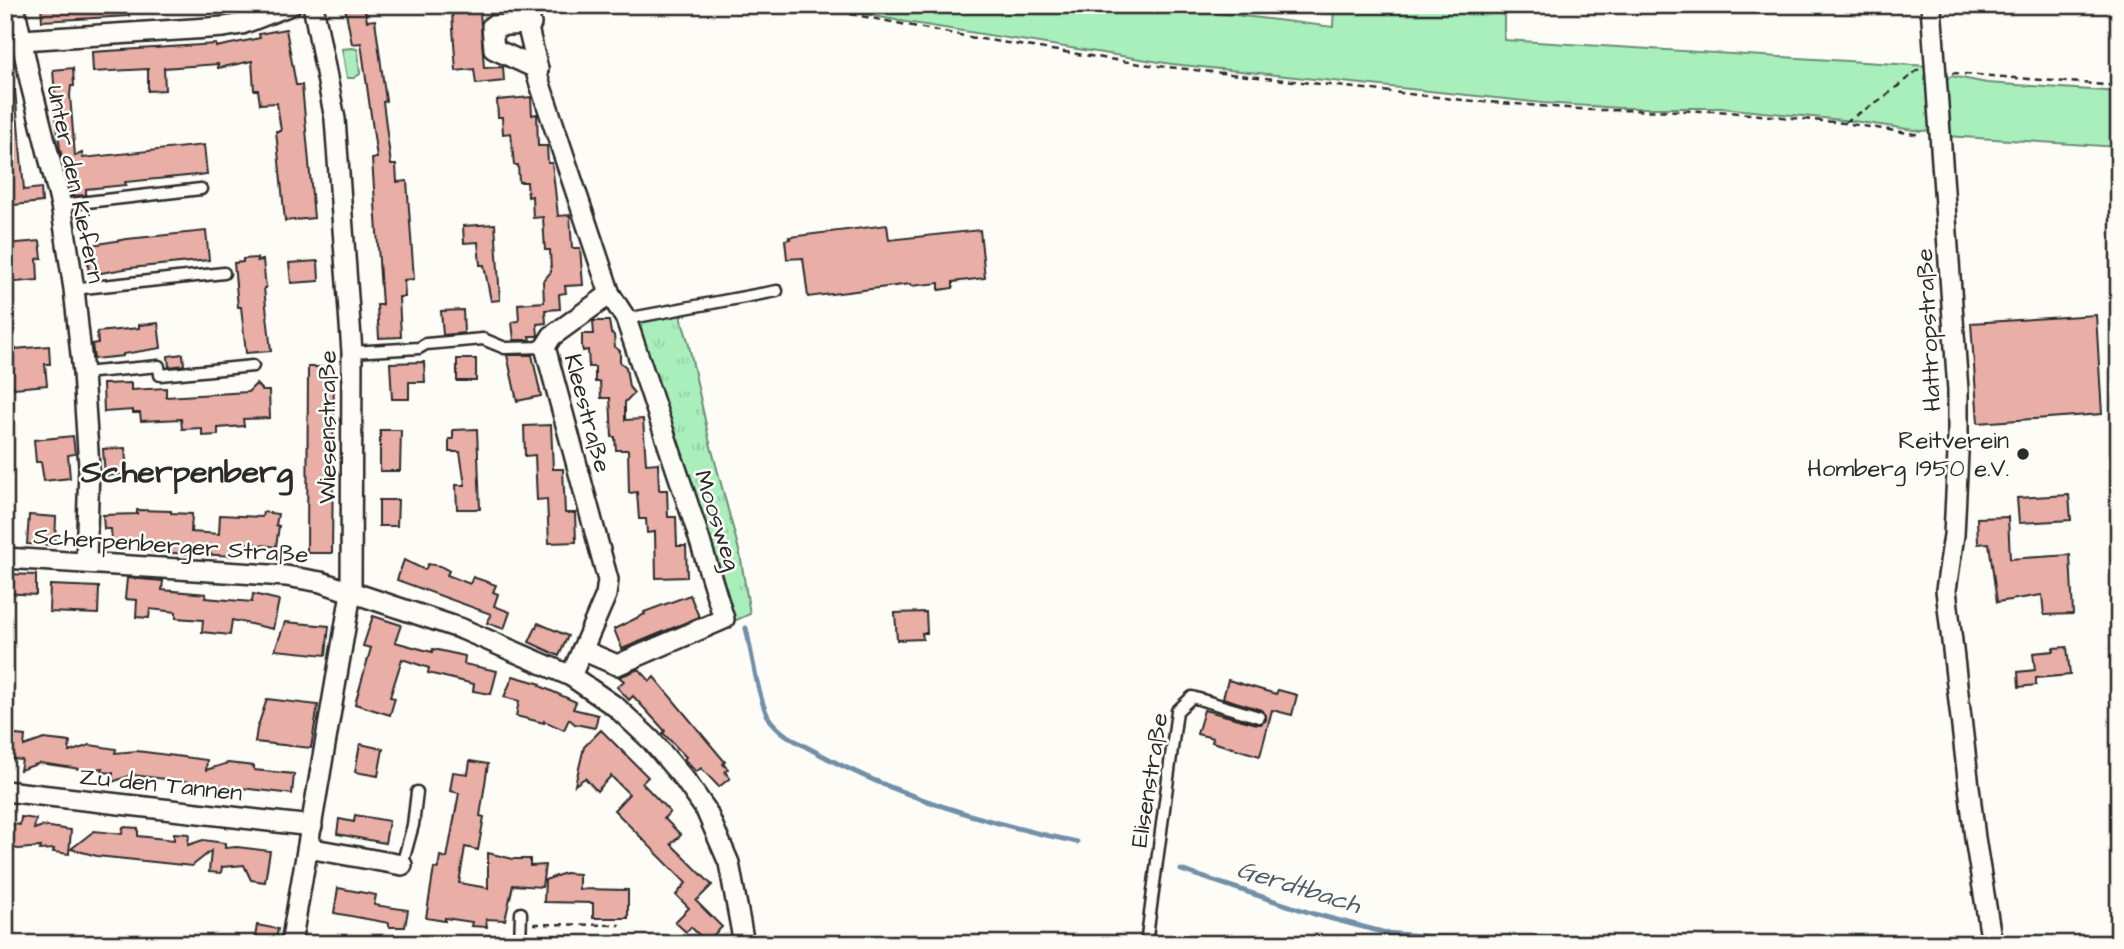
<svg xmlns="http://www.w3.org/2000/svg" width="2124" height="949" font-family="'Architects Daughter',sans-serif">
<defs>
<pattern id="park-tufts" width="24" height="20" patternUnits="userSpaceOnUse" patternTransform="scale(1.75)"><rect width="24" height="20" fill="#a9efbc"/><path d="M3 7l-1-3M5 7V3M7 7l1-3M15 17l-1-3M17 17v-4M19 17l1-3" fill="none" stroke="#92cda2"/></pattern>
</defs>
<rect width="100%" height="100%" fill="#fdfcf7"/>
<filter id="ink" filterUnits="userSpaceOnUse"><feTurbulence type="fractalNoise" baseFrequency=".0143" numOctaves="2"/><feDisplacementMap in="SourceGraphic" scale="14" xChannelSelector="R" yChannelSelector="G"/><feConvolveMatrix kernelMatrix="1 2 1 2 8 2 1 2 1" color-interpolation-filters="sRGB"/></filter>
<g filter="url(#ink)">
<g fill="#a9efbc" stroke="#6a8d74" stroke-width="2">
<path d="M817,5H1154L1333,27L1334,5H1504V40L1928,66L1933,130L1921,131L1853,121L1722,108H1620L1543,103L1172,64L906,22Z"/>
<path d="M352,48L357,49L358,52L360,74L354,78H347L342,49Z"/>
<path d="M1951,76L1987,83L2119,92V147L1946,136L1943,83Z"/>
</g>
<path fill="url(#park-tufts)" stroke="#6a8d74" stroke-width="2" d="M680,315L688,341L709,439L740,554L750,614L730,623L635,325L641,321Z"/>
<g fill="none" stroke-linecap="round" stroke-linejoin="round">
<g stroke="#708fa8" stroke-width="5">
<path d="M746,628C751,649 759,706 771,721C782,735 799,743 814,751C895,796 986,823 1077,842"/>
<path d="M1181,870L1314,914L1386,933L1447,938H1567L1593,939L1615,944"/>
</g>
</g>
<g fill="#e9afa7" stroke="#2b2b2b" stroke-width="2">
<path d="M41,5H129V16L42,21Z"/>
<path d="M357,5H364L367,21L375,20L386,101L383,102L391,165H396L397,182L407,181L414,279L404,280L405,297H399L401,337L379,338L377,305H382L372,159L377,158L361,43L352,44L345,7Z"/>
<path d="M480,12L484,68L503,67L504,81L476,84L474,69L456,71L452,14Z"/>
<path d="M286,29L296,85H302L314,218L285,221L276,131H281L277,103L260,104L258,90H254L252,61L218,68V64L164,68L165,90L148,91V69L93,72L92,52L216,44V47L260,38L259,34Z"/>
<path d="M73,68L74,86H71L70,95L75,156L82,153L83,158L204,145L207,174L125,182L126,185L86,189V195L72,196L68,159L63,161L60,149L55,113H60L55,95L53,70Z"/>
<path d="M5,90H15L24,190L41,188L42,202L5,206Z"/>
<path d="M531,97L532,115L537,114L538,146H547L548,163H552L558,216L570,215L572,248H580L583,285L565,286L566,293L559,294L560,309L545,310L546,323L537,324L538,336H529L530,340H514L512,322L519,321L518,304L544,302L543,281L551,272L550,250H545L543,217L533,218L532,196L528,197L527,182H519L518,165H514L511,133L503,134L502,117H498L497,100Z"/>
<path d="M495,224L500,300L491,301L484,265H480L478,242L464,243L463,226Z"/>
<path d="M887,225L889,240L980,230L985,278L953,282V288L939,290V283L911,286V284L808,297L803,258L787,259L785,240L790,239L789,237Z"/>
<path d="M206,231L209,260L130,268L89,275L86,246L127,239Z"/>
<path d="M40,241L42,258L37,259L38,280L5,283L6,244Z"/>
<path d="M257,258V261L263,260L266,288H264L271,351L246,353L241,307H238L234,263L243,262V259Z"/>
<path d="M318,261L319,281L291,283L289,263Z"/>
<path d="M463,310L464,333L443,335L441,311Z"/>
<path d="M2096,315L2102,414L1978,423L1971,323Z"/>
<path d="M593,321H609L611,333L614,335L615,347L620,351V362L626,367L629,387L634,393L625,402V420L643,419L646,464L658,463L659,490H667L668,517H676L677,546H686L687,577L656,578L655,532L647,533L646,519H639L637,492L629,493L628,450H616L615,437H612L610,398H601L600,382H595V367H589L588,350L583,351L582,347V334H594Z"/>
<path d="M158,323L161,348L123,354V356L94,359L92,344L98,343L97,332L139,328V325Z"/>
<path d="M49,346L50,364H45L47,385L14,388L13,386H5V352L15,351V349Z"/>
<path d="M183,354L184,365L169,367L168,356Z"/>
<path d="M507,355H532L541,396L517,401Z"/>
<rect x="457" y="359" width="19" height="22"/>
<path d="M424,362L425,382H409V399H392L390,363Z"/>
<path d="M308,367H334L332,553H307Z"/>
<path d="M131,383V390L166,388V397L248,392L256,384L263,391H269L270,418L243,419L244,426L218,428V435L202,436V428L182,429L181,419L141,421L140,413H133V410L104,412L103,384Z"/>
<path d="M551,425L553,469H563L565,513H575L576,542L549,543L547,499L537,500L535,455L525,456L524,426Z"/>
<path d="M477,429L480,509H457L456,485H465L460,452H449V439H453V430Z"/>
<path d="M380,430H401L400,471H380Z"/>
<path d="M73,436L75,454L68,455L70,478L44,481L41,462H36L34,440Z"/>
<path d="M125,448L127,474L105,476L103,449Z"/>
<path d="M2069,495L2071,520L2019,523L2017,498Z"/>
<path d="M379,500H398L397,526H379Z"/>
<path d="M137,510L171,511V513L192,514L191,532L219,534L220,515L262,517L263,512L278,514L276,525L279,526L276,547L238,542L237,556L152,552L153,542L112,543L111,529H104L103,515L137,514Z"/>
<path d="M29,515L56,517L55,545L27,544Z"/>
<path d="M2008,517L2010,559L2070,555L2073,614L2044,615L2042,595L1997,602L1989,543L1978,544L1977,518Z"/>
<path d="M404,560L425,570L428,564L440,566L449,571L447,575L470,584L473,577L496,585L493,592L498,594L494,606L510,612L504,629L487,623L491,614L397,580Z"/>
<path d="M5,574L36,575V595L5,593Z"/>
<path d="M127,578L163,581L162,590L206,594L205,598L252,602L253,594L279,600L273,629L232,620L230,635L202,632L203,620L176,618V612L150,609L149,618L136,617L137,600L125,599Z"/>
<path d="M50,585L99,587L98,614L49,612Z"/>
<path d="M690,595L699,617L622,649L614,629L645,614L644,612Z"/>
<path d="M926,612L927,633H922L923,639L897,640L895,613Z"/>
<path d="M373,616L401,625L395,642L432,652L433,649L465,656L464,664L497,671L491,694L473,691L474,684L428,673L429,668L402,659L390,697L395,698L390,715L355,704L371,648L363,646Z"/>
<path d="M285,622L329,626L326,655L275,650Z"/>
<path d="M538,623L568,636L559,656L529,642Z"/>
<path d="M2067,647L2070,675L2036,678V685L2019,687L2018,672L2035,670L2033,653L2054,651L2053,648Z"/>
<path d="M639,669L650,681L654,677L725,762L723,764L728,769L725,772L730,778L719,787L701,768L696,772L684,759L686,757L663,733L665,731L633,696L629,700L617,687L624,681L619,677Z"/>
<path d="M513,676L541,684L540,686L576,702L573,709L598,715L595,728L575,724L569,719L564,730L544,721V723L516,716L519,701L504,697Z"/>
<path d="M1228,680L1276,694L1278,690L1297,695L1292,715L1272,710L1260,756L1212,742L1213,738L1197,734L1204,710L1257,724H1261L1266,720V715L1262,710L1223,698Z"/>
<path d="M267,699L318,705L311,748L255,742L257,729Z"/>
<path d="M601,730L648,777L642,783L670,812L664,818L681,835L671,844L712,885L696,901L722,927L706,942L691,927L686,932L675,922L689,908L676,895L686,883L614,810L629,794L611,776L597,791L585,778L575,785L584,747Z"/>
<path d="M5,734L25,736L24,746L44,739L70,742L69,752L90,745L116,749L115,753L137,751L207,760L206,770L228,763L254,766V770L294,774L292,794L132,775L112,782L113,773L102,772L103,768L87,770L40,763L20,770L22,760L5,758Z"/>
<path d="M360,744L383,749L378,776L355,772Z"/>
<path d="M470,761L488,764L480,816L484,817L478,850L465,847L459,883L488,888V853L513,859H530V866L545,865L542,887L513,885L505,920L486,919L487,927L471,926L472,922L445,918V921L426,918L434,868L438,869L440,856L447,858L459,793L450,791L453,772L468,774Z"/>
<path d="M355,815L389,821L385,843L337,834L339,819L354,822Z"/>
<path d="M21,817L36,819L34,829L43,826L71,830L69,854L53,852L54,849L40,850L41,847L19,849L5,847V823L20,825Z"/>
<path d="M123,827L138,828V836L174,840V833L189,834L188,845L203,840L225,843V848L237,847L270,851L265,882L251,880L244,865L222,867L221,873L209,872L211,851L192,866L97,856L71,849L94,831L122,834Z"/>
<path d="M565,873L579,874V889L628,890V918H593V903L544,902L545,880Z"/>
<path d="M338,888L376,895L374,905L408,910L405,927H389V923L334,913Z"/>
<path d="M257,925L278,929L275,944H254Z"/>
</g>
<g fill="none" stroke-linecap="round" stroke-linejoin="round">
<g stroke="#2b2b2b" stroke-width="15">
<g id="service">
<path d="M61,205L201,189"/>
<path d="M74,289L224,273"/>
<path d="M626,319L777,291"/>
<path d="M352,352L419,348L426,344L483,339L505,348L545,347"/>
<path d="M83,373L159,366L160,375L253,366"/>
<path d="M402,865L413,825L417,792"/>
<path d="M520,944L521,913"/>
<path d="M1146,944L1177,711L1192,697L1259,717"/>
</g>
</g>
<g stroke="#2b2b2b" stroke-width="24">
<g id="minor">
<path d="M14,5L31,85L61,205L74,289L83,373L89,467L86,562"/>
<path d="M526,5L531,24H527L538,69L537,75L610,294L626,319L695,525L724,619L617,665L582,650"/>
<path d="M1931,5L1958,390V453L1954,535L1946,590L1975,838L1992,944"/>
<path d="M527,24L492,26L494,49L538,69"/>
<path d="M22,40L224,27L242,24L291,5"/>
<path d="M5,558L286,576L321,582L462,629L571,676L616,707L651,740L685,780L706,810L729,863L744,944"/>
<path d="M571,676L606,595L608,580L545,347L552,336L610,294"/>
<path d="M5,791L312,826"/>
<path d="M308,848L402,865"/>
<path d="M291,944L351,593L352,352L335,119L313,5"/>
</g>
</g>
<g stroke="#2b2b2b" stroke-width="2.5" stroke-dasharray="7 5" stroke-linecap="butt">
<path d="M803,5L975,38L1141,64L1463,100L1592,110L1718,111L1844,123L1921,135"/>
<path d="M1952,73L2119,86"/>
<path d="M1845,122L1883,98L1919,69"/>
<path d="M533,924L620,925"/>
</g>
<use href="#service" stroke="#fdfcf7" stroke-width="10"/>
<use href="#minor" stroke="#fdfcf7" stroke-width="19"/>
</g>
</g>
<circle fill="#2b2b2b" stroke="#fdfcf7" stroke-width="2.5" cx="2023" cy="454" r="7"/>
<g text-anchor="middle" stroke-width="5" stroke-linejoin="round" paint-order="stroke">
<g font-size="24" fill="#2b2b2b" stroke="#fdfcf7">
<text transform="translate(76 184) rotate(78)" y="8">Unter den Kiefern</text>
<text transform="translate(1928 330) rotate(-93)" y="8">Hattropstraße</text>
<text transform="translate(588 413) rotate(75)" y="8">Kleestraße</text>
<text transform="translate(327 427) rotate(-90)" y="8">Wiesenstraße</text>
<text transform="translate(718 520) rotate(72)" y="8">Moosweg</text>
<text transform="translate(171 545) rotate(4)" y="8">Scherpenberger Straße</text>
<text transform="translate(1149 780) rotate(-81)" y="8">Elisenstraße</text>
<text transform="translate(161 784) rotate(6)" y="8">Zu den Tannen</text>
</g>
<g font-size="24" fill="#2b2b2b" stroke="#fdfcf7" text-anchor="end">
<text x="2009" y="448">Reitverein<tspan x="2009" dy="28">Homberg 1950 e.V.</tspan></text>
</g>
<g font-size="26" font-style="italic" fill="#4e5d69" stroke="#fdfcf7">
<text transform="translate(1299 886) rotate(17)" y="9">Gerdtbach</text>
</g>
<g font-size="32" font-weight="bold" fill="#2b2b2b" stroke="#fdfcf7">
<text x="187" y="482">Scherpenberg</text>
</g>
</g>
<rect width="2124" height="949" fill="none" stroke="#fdfcf7" stroke-width="28"/>
<rect x="14" y="14" width="2096" height="921" fill="none" stroke="#2b2b2b" stroke-width="2.5" filter="url(#ink)"/>
</svg>
